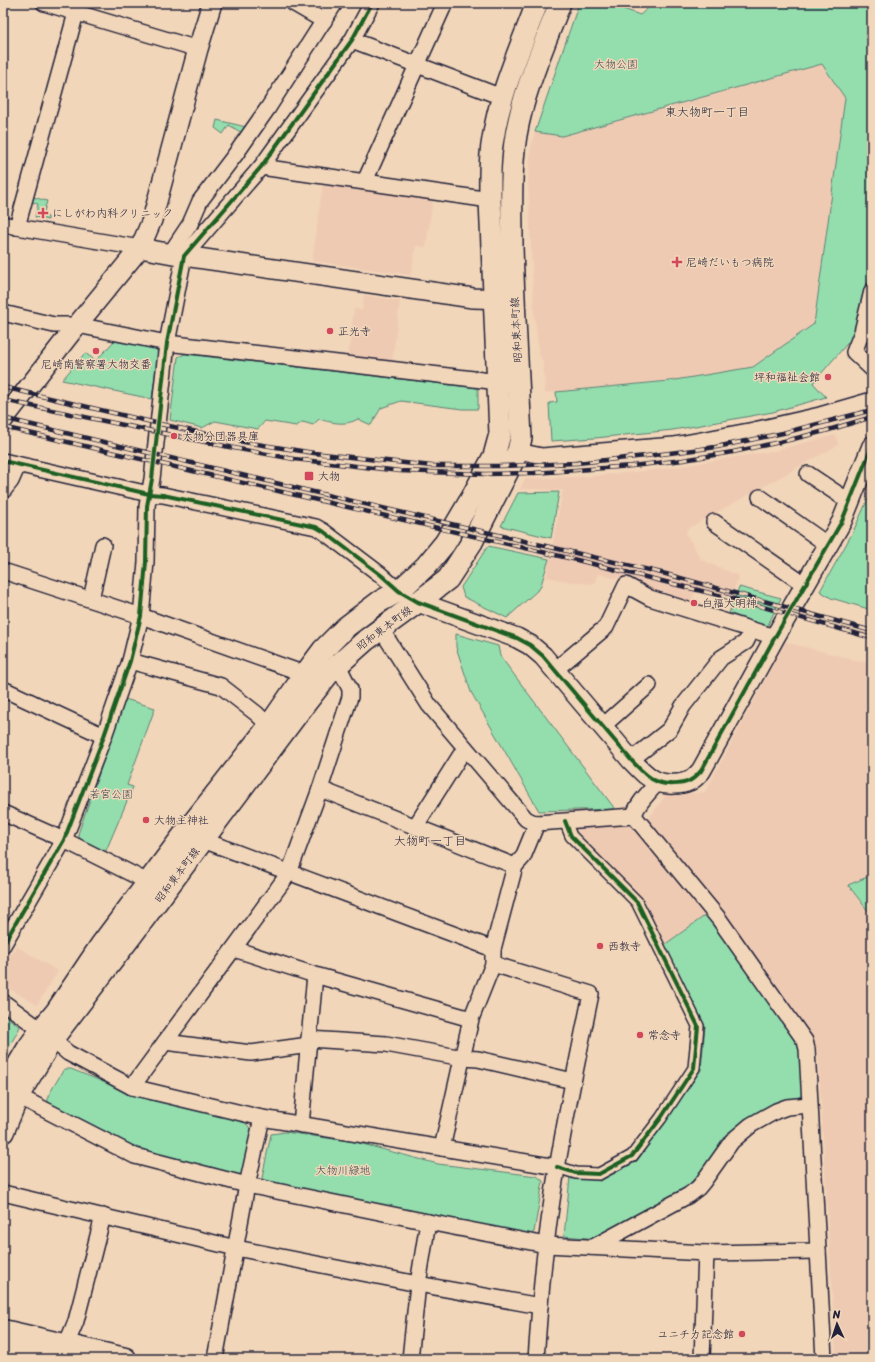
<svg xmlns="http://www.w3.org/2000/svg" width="875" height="1362" font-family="Sriracha,'Klee One',sans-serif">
<rect width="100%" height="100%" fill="#f2d6b9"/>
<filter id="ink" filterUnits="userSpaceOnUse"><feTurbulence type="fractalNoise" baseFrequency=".025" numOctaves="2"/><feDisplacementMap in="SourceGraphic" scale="8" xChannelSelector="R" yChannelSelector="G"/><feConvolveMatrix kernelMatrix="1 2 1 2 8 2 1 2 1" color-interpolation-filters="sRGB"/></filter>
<g filter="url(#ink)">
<g fill="#efcab3">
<path d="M822,64L845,98L814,324L753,367L669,381L545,393L543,362L539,354L534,313L528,180L531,147L535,132L562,136Z"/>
<path d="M323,183L433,199L426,247L416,246L411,275L312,261Z"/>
<path d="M364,295L400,301L392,364L348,358L354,309L362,310Z"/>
<path d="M836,435L838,445L687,529L686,534L702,560L739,576L732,596L697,588L691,602L658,592L633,582L598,574L594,584L571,582L546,577L563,490L520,489L525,479L592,476L662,469L778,450L779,449Z"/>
<path d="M785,642L872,664V875L848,885L872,916V1359H836L818,1055L811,1034L648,819L667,794L675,795L705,792Z"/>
<path d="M628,823L638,827L706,915L664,945L642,901L575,835L578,826Z"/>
<path d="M16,946L58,971L37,1005L3,985V967Z"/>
</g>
<g fill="#94dead" stroke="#5b8074">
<path d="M579,3H607L640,15L654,3H872V262L858,331L813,383L826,397L773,412L673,430L595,438L551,441L549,403L557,402L556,392L669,381L753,367L814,324L845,98L822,64L562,136L535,132Z"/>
<path d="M217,120L246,127L242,133L229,125L223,134L215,128Z"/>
<path d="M33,197L47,201L43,215L48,217V220L35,217L38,204L32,202Z"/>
<path d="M114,341L155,348L158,353L152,399L62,380L85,353L96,361Z"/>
<path d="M185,354L478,388V409H462L401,401L381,408L371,425L358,419C346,426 332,423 319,419L313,425L303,422L296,426L265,421L258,429L215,421L202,428L170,420L178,357Z"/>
<path d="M559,492L551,538L501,526L518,493Z"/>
<path d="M872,492V610L831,598L820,591L853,532L867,501Z"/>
<path d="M488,546L549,559L540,588L507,618L464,597L461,587Z"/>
<path d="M739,587L781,598L767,627L729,613Z"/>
<path d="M456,634L498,646L500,656L615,809L539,811L471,692L456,647Z"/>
<path d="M125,699L155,708L127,785L133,787L105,853L82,843L78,834Z"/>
<path d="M872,875V916L848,885Z"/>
<path d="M706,915L751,971L800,1041L804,1095L777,1105L748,1121L723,1139L700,1173L682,1191L598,1239L564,1236L570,1177L600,1181L637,1161L701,1070L705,1026L664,945Z"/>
<path d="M3,1014L20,1027L3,1058Z"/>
<path d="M64,1069H71L131,1093L244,1121L253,1132L244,1176L239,1179L145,1154L48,1104V1096Z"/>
<path d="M285,1132L355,1142L438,1164L537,1176L543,1181L534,1232L528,1236L266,1185L262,1178L271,1134Z"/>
</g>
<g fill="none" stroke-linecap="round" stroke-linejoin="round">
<g stroke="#22223b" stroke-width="14">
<path id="pedestrian" d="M557,1167L576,1173L599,1174L632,1156L661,1118L694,1068L698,1026L637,902L571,836L565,821"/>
</g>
<g stroke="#22223b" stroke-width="18">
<g id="minor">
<path d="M44,3L198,49"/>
<path d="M293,3L324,21"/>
<path d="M352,40L491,93L503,96"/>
<path d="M261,167L490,200"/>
<path d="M365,181L445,3"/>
<path d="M3,224L17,227L140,248"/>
<path d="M17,227L76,13"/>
<path d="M170,254L190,224L200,201L235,155L268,108L335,3"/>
<path d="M872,291L862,332L854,352L872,369"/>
<path d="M3,313L54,325H77L167,343L499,382"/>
<path d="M518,451L542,456L674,445L754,430L820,415L872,400"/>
<path d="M3,461L149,494L163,495L316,527L323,531L381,575L399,591L407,596"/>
<path d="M808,474L850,502"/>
<path d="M3,491L11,481L18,465"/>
<path d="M760,497L828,545"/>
<path d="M714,522L805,585"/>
<path d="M3,571L141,616L305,674"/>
<path d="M91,599L103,545"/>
<path d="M381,629L429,705L526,819L532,822L537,823L634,816"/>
<path d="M130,661L221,686L257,714L269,726"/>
<path d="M555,670L606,627L626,585L650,598L775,637"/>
<path d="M3,689L104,736"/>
<path d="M603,726L649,685"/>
<path d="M631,760L670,729L683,706L721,658L746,642L752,630"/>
<path d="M320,789L515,866"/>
<path d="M3,813L64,840L148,882"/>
<path d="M634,816L719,919L805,1041L807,1049L824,1359"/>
<path d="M634,816C636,804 650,792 658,782"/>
<path d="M415,827L465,748"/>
<path d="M195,837L493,949"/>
<path d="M3,945L64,840L104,736L130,661L141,616L146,562L147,506L152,479L167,343L184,256L261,167L352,40L372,3"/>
<path d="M234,949L315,975L471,1019"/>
<path d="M493,964L591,994C574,1077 556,1160 546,1245C541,1283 539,1321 536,1359"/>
<path d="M3,1002L41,1030L68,1053L132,1087L262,1118L557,1167"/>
<path d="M309,1039L386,1044L463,1058L478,1059L573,1081"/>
<path d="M165,1042L251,1053L309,1045"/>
<path d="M132,1087L289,873L320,789L350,697V689L338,665"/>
<path d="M18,1096L135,1156L247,1185L428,1222L546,1245L706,1253L818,1251"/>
<path d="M301,1125L315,975"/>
<path d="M442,1148L471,1019L493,964V949L515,866L523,857L537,823"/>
<path d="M3,1193L236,1248L418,1284L540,1306"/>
<path d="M593,1247L689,1195L698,1188L703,1182L732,1141L751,1125L776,1111L787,1107L809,1105"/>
<path d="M66,1345L76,1321L103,1216"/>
<path d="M215,1359L247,1185L262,1118"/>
<path d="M410,1359L418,1284L428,1222"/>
<path d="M702,1359L706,1253"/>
</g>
</g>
<g stroke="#22223b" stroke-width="22">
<g id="tertiary">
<path d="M140,248L184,256L473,298L509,299"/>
<path d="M3,420L77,325L140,248L152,220L198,49L212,3"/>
<path d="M418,602L517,638L530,645L543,656L631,760C639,768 647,778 658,782C666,785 681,785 689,781C694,779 697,775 701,771L775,637L842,521L872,446"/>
</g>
</g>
<g stroke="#22223b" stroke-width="24">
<g id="secondary">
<path d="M3,1090L28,1048L41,1030L56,1012L101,945L185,833L269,726L305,674L323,650L346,627L379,602L399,591L426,566L445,543L471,499L494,456L500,434L490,200C490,180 489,159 493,139C500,92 521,47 537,3"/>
<path d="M3,1132L18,1096L52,1040L132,935L301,709L330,672L366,640L418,602L448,579L472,542L518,451L521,438C518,374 514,311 512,247C512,210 510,172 516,135C524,89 544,46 560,3"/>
</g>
</g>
<g stroke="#22223b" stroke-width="25">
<path id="trunk" d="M3,1331L125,1359"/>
</g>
<g stroke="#22223b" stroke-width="25">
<path id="motorway" d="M3,1350L59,1359"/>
</g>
<use href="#pedestrian" stroke="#f2d6b9" stroke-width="11"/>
<use href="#minor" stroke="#f2d6b9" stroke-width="15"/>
<use href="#tertiary" stroke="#f2d6b9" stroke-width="19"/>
<use href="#secondary" stroke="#f2d6b9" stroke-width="21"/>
<use href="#trunk" stroke="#f2d6b9" stroke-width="22"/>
<use href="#motorway" stroke="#f2d6b9" stroke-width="22"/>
<g stroke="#22223b" stroke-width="4.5">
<g id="rail">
<path d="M3,387L160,424L244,442L314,453L432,466H501L577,463L646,456L717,447L783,433L872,410"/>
<path d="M3,400L239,449L294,459L400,471L484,474L534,473L632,466L683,460L733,452L789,440L825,431L872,417"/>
<path d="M3,418L305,490L666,574L872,631"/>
<path d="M3,427L304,497L577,560L742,601L872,638"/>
</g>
</g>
<use href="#rail" stroke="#f2d6b9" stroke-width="3" stroke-dasharray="9" stroke-linecap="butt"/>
<g stroke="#f2d6b9" stroke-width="6">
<g id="cycleway">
<path d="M3,461L149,494L163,495L316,527L323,531L381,575L399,591L418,602L517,638L530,645L543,656L631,760C639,768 647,778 658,782C666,785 681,785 689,781C694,779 697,775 701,771L775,637L842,521L872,446"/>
<path d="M3,945L64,840L104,736L130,661L141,616L146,562L147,506L152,479L167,343L184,256L261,167L352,40L372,3"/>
<path d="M557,1167L576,1173L599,1174L632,1156L661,1118L694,1068L698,1026L637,902L571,836L565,821"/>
</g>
</g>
<use href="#cycleway" stroke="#1b5e20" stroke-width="4"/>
</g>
</g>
<g fill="#d1495b" stroke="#f2d6b9" stroke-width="1.5">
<path d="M41 207h4v4h4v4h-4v4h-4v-4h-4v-4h4z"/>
<path d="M675 256h4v4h4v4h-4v4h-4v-4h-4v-4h4z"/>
<circle cx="330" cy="331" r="4"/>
<circle cx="96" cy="351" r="4"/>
<circle cx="828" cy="377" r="4"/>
<circle cx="174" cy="436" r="4"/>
<rect x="304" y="471" width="10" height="10" rx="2"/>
<circle cx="694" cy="603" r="4"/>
<circle cx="146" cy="820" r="4"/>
<circle cx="600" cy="946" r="4"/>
<circle cx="640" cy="1035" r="4"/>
<circle cx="742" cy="1334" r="4"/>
</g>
<g text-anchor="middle" stroke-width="3" stroke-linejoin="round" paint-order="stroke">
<g font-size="11" fill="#394852" stroke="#f2d6b9">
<text x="616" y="68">大物公園</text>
<text x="111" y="798">若宮公園</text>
<text x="343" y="1174">大物川緑地</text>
</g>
<g font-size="11" fill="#22223b" stroke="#f2d6b9" text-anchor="start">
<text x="52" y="217">にしがわ内科クリニック</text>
<text x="686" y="266">尼崎だいもつ病院</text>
<text x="338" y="335">正光寺</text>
<text x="96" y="368" text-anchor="middle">尼崎南警察署大物交番</text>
<text x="820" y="381" text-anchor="end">坪和福祉会館</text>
<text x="182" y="440">大物分団器具庫</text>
<text x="318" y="480">大物</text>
<text x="702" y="607">白福大明神</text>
<text x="154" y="824">大物主神社</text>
<text x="608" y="950">西教寺</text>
<text x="648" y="1039">常念寺</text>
<text x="734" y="1338" text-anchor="end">ユニチカ記念館</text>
</g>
<g font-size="11" fill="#22223b" stroke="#f2d6b9">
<text transform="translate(516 330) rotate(-93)" y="4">昭和東本町線</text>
<text transform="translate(384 628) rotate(-37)" y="4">昭和東本町線</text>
<text transform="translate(177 875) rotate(-53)" y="4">昭和東本町線</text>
</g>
<g font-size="12" fill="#22223b" stroke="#f2d6b9">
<text x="707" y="116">東大物町一丁目</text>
<text x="430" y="845">大物町一丁目</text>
</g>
</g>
<rect width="875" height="1362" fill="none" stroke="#f2d6b9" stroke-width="16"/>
<rect x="8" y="8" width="859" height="1346" fill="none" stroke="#22223b" stroke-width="1.5" filter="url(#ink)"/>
<g transform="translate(837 1324) rotate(357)" stroke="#f2d6b9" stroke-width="3" paint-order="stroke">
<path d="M0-3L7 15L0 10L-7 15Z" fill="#22223b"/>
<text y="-6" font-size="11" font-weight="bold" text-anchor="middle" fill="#22223b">N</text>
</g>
</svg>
